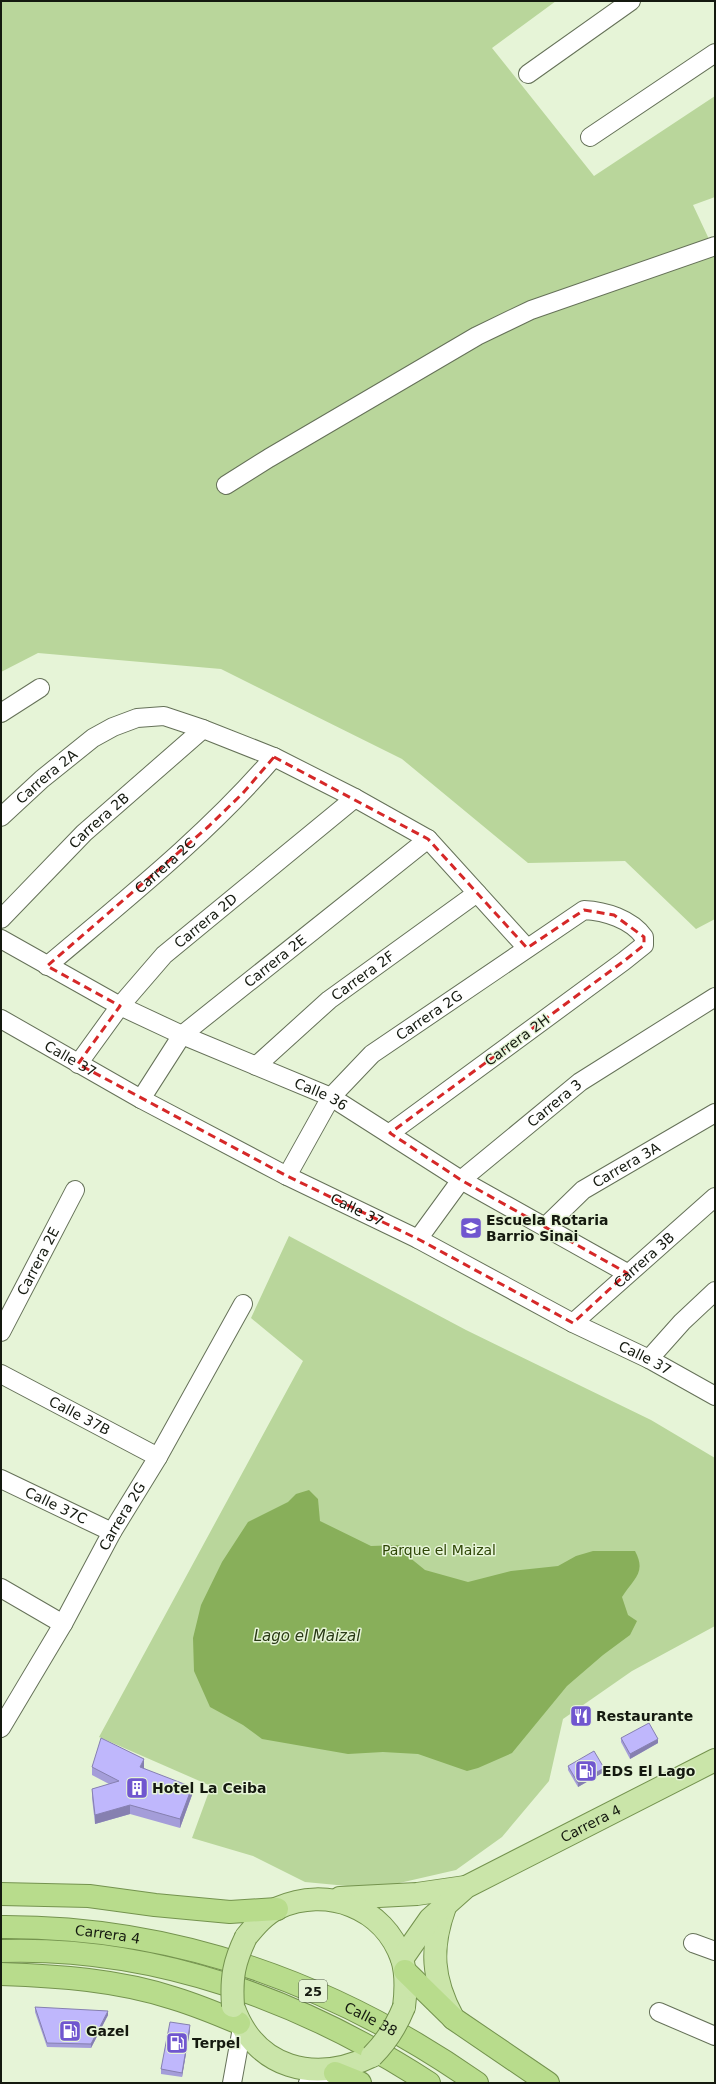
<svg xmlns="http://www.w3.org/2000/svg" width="716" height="2084" font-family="'DejaVu Sans',sans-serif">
<rect width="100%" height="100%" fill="#e6f4d7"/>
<g fill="#b9d69b">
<path d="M1,1H556L492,48L594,176L715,96V197L693,205L715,252V919L696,929L625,861L528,863L402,759L221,669L38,653L1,672Z"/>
<path d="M289,1236L466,1330L651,1420L715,1458V1626L632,1671L563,1719L549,1781L502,1837L456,1870L395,1884L358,1887L305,1882L253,1856L192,1838L211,1786L99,1737L303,1361L251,1318Z"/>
</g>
<path fill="#88af5a" d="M309,1490L318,1499L320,1521L371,1546L400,1545L409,1557L425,1570L468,1582L511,1571L558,1566L576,1556L593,1551H635C647,1573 633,1579 622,1597L628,1615L637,1621L630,1635L603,1655L567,1686L512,1753L478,1768L467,1771L418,1754L383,1752L348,1754L262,1739L243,1725L210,1707L194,1671L193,1638L201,1605L222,1562L248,1522L288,1502L296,1494Z"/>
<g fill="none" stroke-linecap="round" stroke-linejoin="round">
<g stroke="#657158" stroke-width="20">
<g id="minor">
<path d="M528,74L631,1"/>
<path d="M590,137L715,53"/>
<path d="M226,485L269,458L477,336L531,310L715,246"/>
<path d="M1,713L40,688"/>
<path id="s1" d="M1,817L42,779L93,738L113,727L137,718L164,716L203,729L274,757L355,798L428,839L527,948"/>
<path id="s2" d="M1,919L84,833L203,729"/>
<path id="s3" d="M1,939L120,1006L182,1035L331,1097L461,1180L627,1273"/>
<path id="s4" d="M47,966C125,900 207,835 274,757"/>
<path id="s5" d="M1,1019L141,1099L287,1176L418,1239L573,1323L649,1359L715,1396"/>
<path id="s6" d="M78,1064L120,1006L164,955L355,798"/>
<path id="s7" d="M256,1066L329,1000L477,893"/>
<path id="s8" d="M141,1099L182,1035L428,839"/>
<path id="s9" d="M287,1176L331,1097L372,1054L584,910C605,911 631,919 644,937V945L624,961L390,1133"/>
<path id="s10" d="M545,1227L583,1190L715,1113"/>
<path id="s11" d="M418,1239L461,1180L580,1082L715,997"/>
<path id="s12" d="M573,1323L715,1197"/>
<path id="s13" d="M1,1332L75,1190"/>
<path d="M649,1359L682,1322L715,1291"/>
<path id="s14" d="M1,1374L158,1457"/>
<path id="s15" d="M1,1479L112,1532"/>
<path d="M1,1588L63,1624"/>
<path id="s16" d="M1,1728L63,1624L112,1532L158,1457L243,1304"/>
<path d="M693,1943L715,1951"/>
<path d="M659,2012L715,2036"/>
<path d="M232,2083L242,2028"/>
<path d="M308,2083L326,2074"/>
</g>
</g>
<g stroke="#74934e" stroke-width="24">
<g id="primary">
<path d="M340,1898L417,1894L465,1887"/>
<path d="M445,1907C430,1948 432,1979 453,2018"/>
<path d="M246,1937C255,1926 265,1914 278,1908C327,1886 384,1907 402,1959C407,1975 406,1991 404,2007"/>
<path id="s17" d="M402,1959L430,1919L466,1887L715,1760"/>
<path d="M233,2006C255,2069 315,2084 372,2056"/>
</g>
</g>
<g stroke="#74934e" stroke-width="24">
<g id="trunk">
<path d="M1,1894L89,1896L155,1905L230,1912L277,1909"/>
<path id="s18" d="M1,1927C175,1926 335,1984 477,2083"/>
<path d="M1,1951C155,1946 301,2000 429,2083"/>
<path d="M405,1971L454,2019L548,2083"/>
<path d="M1,1974C59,1976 118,1980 173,1998C196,2005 218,2014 239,2023"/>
<path d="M335,2073L360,2083"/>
</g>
</g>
<use href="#minor" stroke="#fff" stroke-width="18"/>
<use href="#primary" stroke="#cae5a9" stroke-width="22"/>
<use href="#trunk" stroke="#b8dc8c" stroke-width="22"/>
<g stroke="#74934e" stroke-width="24" stroke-linecap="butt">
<g id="primary-bridge">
<path d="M233,2006C231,1977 234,1962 246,1937"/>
<path d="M372,2056C387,2041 396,2027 404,2007"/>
</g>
</g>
<use href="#primary-bridge" stroke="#cae5a9" stroke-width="22"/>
</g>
<g fill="#a49dd9">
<path d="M621,1738L658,1743L630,1759L621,1742Z"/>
<path d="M568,1766L604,1772L578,1787L568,1770Z"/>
<path d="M92,1767L144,1768L192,1795L180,1828L130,1814L95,1824L92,1798V1789L109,1784L92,1775Z"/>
<path d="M35,2007L108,2015L91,2048L47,2047L35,2012Z"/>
<path d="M190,2030L182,2077L161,2074V2069Z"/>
</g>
<g fill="#8680b0">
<path d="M658,1739V1743L630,1759V1754Z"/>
<path d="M144,1759V1768L140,1775V1767Z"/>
<path d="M604,1768V1772L578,1787V1783Z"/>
<path d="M192,1787V1795L180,1828V1819Z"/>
<path d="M130,1805V1814L95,1824V1815Z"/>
<path d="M108,2011V2015L91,2048V2044Z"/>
<path d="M190,2025V2030L182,2077V2073Z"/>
</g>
<g fill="#bfb7fc" stroke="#8680b0">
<path d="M649,1723L658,1739L630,1754L621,1738Z"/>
<path d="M101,1738L144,1759L140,1767L192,1787L180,1819L130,1805L95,1815L92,1789L119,1781L92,1767Z"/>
<path d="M594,1751L604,1768L578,1783L568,1766Z"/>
<path d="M35,2007L108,2011L91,2044L47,2043Z"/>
<path d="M170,2022L190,2025L182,2073L161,2069Z"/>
</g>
<path fill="none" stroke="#d62828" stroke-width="3" stroke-dasharray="8 5" stroke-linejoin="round" d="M274,757L428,839L527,948L584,910L614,915L644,937V945L624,961L390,1133L461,1180L627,1273L573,1323L418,1239L287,1176L78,1064L120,1006L47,966L209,826L243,793Z"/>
<defs>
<g id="school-square" transform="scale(1.15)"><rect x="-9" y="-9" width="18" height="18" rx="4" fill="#7056cf" stroke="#e6f4d7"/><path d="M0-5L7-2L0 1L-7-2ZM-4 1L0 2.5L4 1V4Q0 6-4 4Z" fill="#fff"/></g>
<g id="restaurant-square" transform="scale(1.15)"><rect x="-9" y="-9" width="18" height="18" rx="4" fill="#7056cf" stroke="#e6f4d7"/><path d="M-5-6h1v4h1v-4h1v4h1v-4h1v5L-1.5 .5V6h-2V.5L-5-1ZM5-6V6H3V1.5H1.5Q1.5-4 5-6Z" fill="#fff"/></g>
<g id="fuel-square" transform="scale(1.15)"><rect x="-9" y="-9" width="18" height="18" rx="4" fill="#7056cf" stroke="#e6f4d7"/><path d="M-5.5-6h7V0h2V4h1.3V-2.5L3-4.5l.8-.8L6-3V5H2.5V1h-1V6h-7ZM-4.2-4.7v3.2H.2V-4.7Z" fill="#fff"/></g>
<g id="building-square" transform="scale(1.15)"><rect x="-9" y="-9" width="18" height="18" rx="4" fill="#7056cf" stroke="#e6f4d7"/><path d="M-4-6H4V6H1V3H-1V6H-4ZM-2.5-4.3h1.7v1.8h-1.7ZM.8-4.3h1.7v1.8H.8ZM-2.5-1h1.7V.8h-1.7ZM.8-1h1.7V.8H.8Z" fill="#fff"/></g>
</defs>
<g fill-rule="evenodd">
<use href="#school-square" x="471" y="1228"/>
<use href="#restaurant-square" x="581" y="1716"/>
<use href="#fuel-square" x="586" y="1771"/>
<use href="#building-square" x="137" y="1788"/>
<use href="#fuel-square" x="70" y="2031"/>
<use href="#fuel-square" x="177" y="2043"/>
</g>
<g text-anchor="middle" stroke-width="3" stroke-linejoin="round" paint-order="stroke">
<rect fill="#e6f4d7" stroke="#535b4b" stroke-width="1" x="299" y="1980" width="28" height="22" rx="3"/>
<g font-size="13" font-weight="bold" fill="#14190f">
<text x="313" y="1996">25</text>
</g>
<g font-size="14" fill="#14190f" stroke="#e6f4d7">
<text dy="5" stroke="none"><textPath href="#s1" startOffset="61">Carrera 2A</textPath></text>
<text dy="5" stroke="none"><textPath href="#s2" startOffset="139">Carrera 2B</textPath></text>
<text dy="5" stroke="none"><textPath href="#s4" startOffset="155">Carrera 2C</textPath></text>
<text dy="5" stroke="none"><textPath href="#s6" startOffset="193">Carrera 2D</textPath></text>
<text dy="5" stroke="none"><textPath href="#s8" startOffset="195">Carrera 2E</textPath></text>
<text dy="5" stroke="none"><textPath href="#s7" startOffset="140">Carrera 2F</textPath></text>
<text dy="5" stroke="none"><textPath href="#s9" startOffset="219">Carrera 2G</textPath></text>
<text transform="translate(517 1040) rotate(-36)" y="5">Carrera 2H</text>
<text dy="5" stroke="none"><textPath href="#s5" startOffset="80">Calle 37</textPath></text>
<text dy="5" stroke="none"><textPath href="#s3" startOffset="356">Calle 36</textPath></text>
<text dy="5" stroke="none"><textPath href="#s11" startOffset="194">Carrera 3</textPath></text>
<text dy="5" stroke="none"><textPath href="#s10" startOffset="103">Carrera 3A</textPath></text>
<text dy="5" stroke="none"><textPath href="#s5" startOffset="404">Calle 37</textPath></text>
<text dy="5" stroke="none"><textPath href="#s12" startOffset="95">Carrera 3B</textPath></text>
<text dy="5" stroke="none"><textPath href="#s13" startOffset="80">Carrera 2E</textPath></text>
<text dy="5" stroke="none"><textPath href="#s5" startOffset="728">Calle 37</textPath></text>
<text dy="5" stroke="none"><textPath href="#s14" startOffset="89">Calle 37B</textPath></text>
<text dy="5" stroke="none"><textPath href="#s15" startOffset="61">Calle 37C</textPath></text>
<text dy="5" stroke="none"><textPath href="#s16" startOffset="244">Carrera 2G</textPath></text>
<text dy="5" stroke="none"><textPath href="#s17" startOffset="237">Carrera 4</textPath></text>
<text dy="5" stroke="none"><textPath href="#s18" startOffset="107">Carrera 4</textPath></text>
<text dy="5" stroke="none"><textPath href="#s18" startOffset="385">Calle 38</textPath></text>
</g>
<g font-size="14" font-weight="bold" fill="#14190f" stroke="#e6f4d7" text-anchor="start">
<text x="486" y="1225">Escuela Rotaria<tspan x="486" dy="16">Barrio Sinai</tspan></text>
<text x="596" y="1721">Restaurante</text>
<text x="602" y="1776">EDS El Lago</text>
<text x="152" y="1793">Hotel La Ceiba</text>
<text x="86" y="2036">Gazel</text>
<text x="192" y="2048">Terpel</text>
</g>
<g font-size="14" fill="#2d4505" stroke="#e6f4d7">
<text x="439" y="1555">Parque el Maizal</text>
</g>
<g font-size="15" font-style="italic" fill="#293915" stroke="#e6f4d7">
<text x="307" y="1641">Lago el Maizal</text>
</g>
</g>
<rect width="716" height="2084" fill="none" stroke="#14190f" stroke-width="4"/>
</svg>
